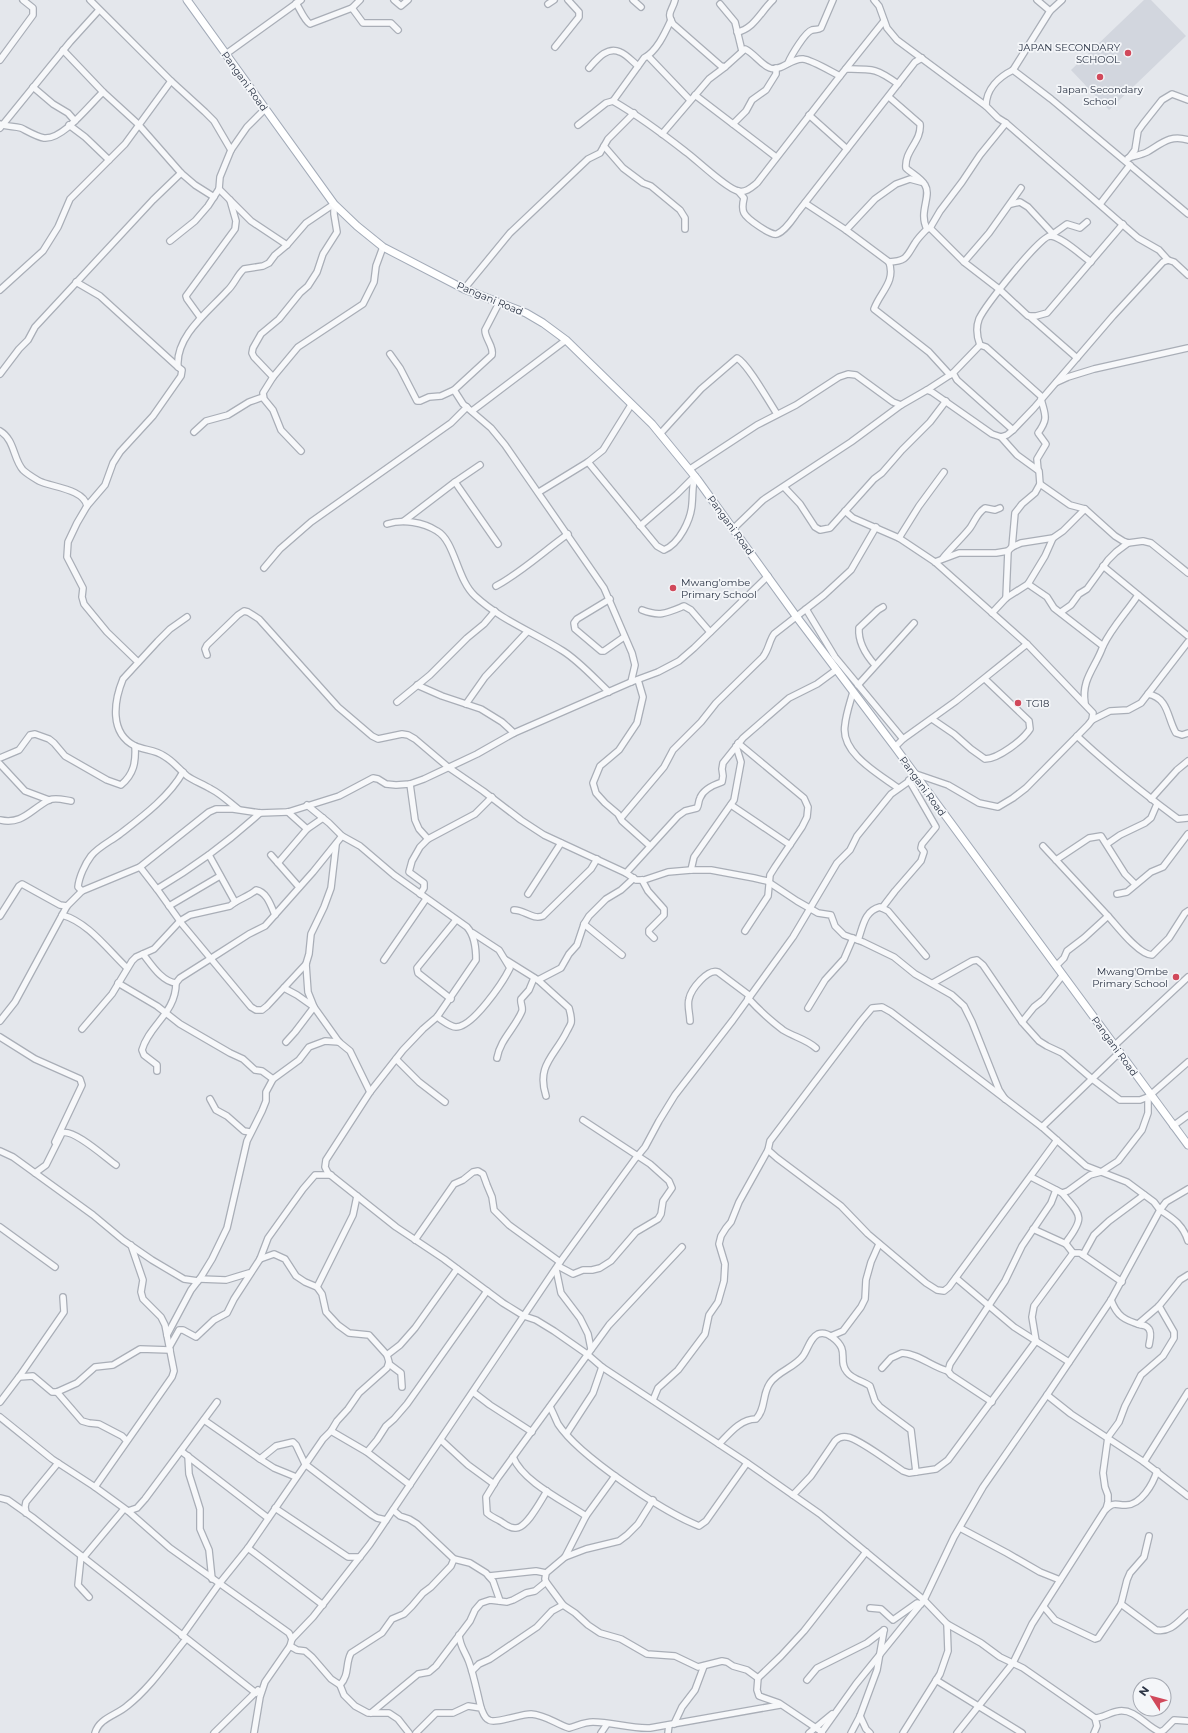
<svg xmlns="http://www.w3.org/2000/svg" width="1188" height="1733" font-family="Montserrat,sans-serif">
<rect width="100%" height="100%" fill="#e4e7ec"/>
<path fill="#d2d6de" d="M1144,0H1151L1186,36L1109,110L1071,70Z"/>
<g fill="none" stroke-linecap="round" stroke-linejoin="round">
<g stroke="#a9aeb7" stroke-width="8">
<g id="minor">
<path d="M90,0L171,81L205,112L214,121L231,150"/>
<path d="M394,0L401,6L408,0"/>
<path d="M633,0L641,7"/>
<path d="M675,0C672,12 666,12 673,24L721,66L725,67L745,49C755,54 760,64 770,68C781,72 791,58 803,59C812,60 830,71 840,76"/>
<path d="M874,0L879,6L887,28L897,40L986,106"/>
<path d="M1037,0L1050,11"/>
<path d="M296,3C300,9 304,20 310,24L352,8L360,0"/>
<path d="M548,4L554,0"/>
<path d="M720,4L735,22L742,51"/>
<path d="M352,8L363,23H391L398,30"/>
<path d="M737,32C754,29 761,11 773,0"/>
<path d="M555,47L579,17V12L568,0"/>
<path d="M63,50L103,92L138,124L181,173L195,185L214,197"/>
<path d="M226,54L301,0"/>
<path d="M648,56L690,100"/>
<path d="M0,60L33,15V8L23,0"/>
<path d="M788,63C791,56 805,32 812,30C816,29 818,30 821,28L833,0"/>
<path d="M589,68C597,59 607,46 620,52C626,54 633,62 638,66"/>
<path d="M846,69C873,69 876,68 898,84"/>
<path d="M1013,70L1050,11L1062,0"/>
<path d="M33,87L53,104L68,113L75,121"/>
<path d="M695,95L776,157"/>
<path d="M889,97L920,124C922,141 904,151 906,168C911,173 921,178 925,185C932,196 918,212 927,229L930,228L964,262L999,289L1028,316H1036L1047,313L1123,224"/>
<path d="M613,101C639,116 663,134 686,152C697,160 727,189 738,191C746,193 752,187 757,183L840,76L884,21"/>
<path d="M809,115L847,149"/>
<path d="M0,124C6,127 14,126 21,128C27,131 37,137 44,138C63,140 90,104 103,92"/>
<path d="M733,124L746,111L752,100L766,90L776,74V68"/>
<path d="M69,125L85,137L109,160"/>
<path d="M578,125L606,103L613,101L644,58C657,51 665,33 671,20"/>
<path d="M0,128L70,42L99,10"/>
<path d="M662,134L709,79L725,67"/>
<path d="M604,146L623,168L643,183L651,186L680,210L685,218V229"/>
<path d="M1128,158C1134,156 1141,155 1147,152C1161,144 1170,134 1188,140"/>
<path d="M1129,158L1135,150L1138,131L1143,124L1162,100L1172,94L1188,100"/>
<path d="M219,189L251,221L287,245"/>
<path d="M738,191L744,198C743,202 742,209 744,213C747,219 771,236 777,234C785,231 792,220 797,213L915,62L922,58"/>
<path d="M805,203L846,230L889,262C896,282 880,292 874,309L929,352L950,375"/>
<path d="M1011,204L1020,202L1028,207L1053,234L1050,236"/>
<path d="M1100,204L1130,165"/>
<path d="M930,228L940,211L962,182L980,155L1006,123"/>
<path d="M846,230L875,199L896,184L910,179L921,182"/>
<path d="M1053,234L1067,224L1080,228L1087,222"/>
<path d="M170,241L195,221L208,206L219,189L220,177L231,150L247,127L265,109"/>
<path d="M1168,260L1159,250L1138,238L1006,123L998,118L986,106C986,89 999,77 1013,70L1051,99L1188,214"/>
<path d="M889,262C907,261 906,257 915,243C918,238 923,233 927,229"/>
<path d="M964,262L989,233L1021,188"/>
<path d="M76,282L100,296L178,367"/>
<path d="M464,289L510,233L588,159L600,153L608,139L634,113"/>
<path d="M0,290L43,251L58,227L70,199L125,144L171,81"/>
<path d="M1029,316L1077,358"/>
<path d="M200,317L187,299L186,296L235,229L236,221L230,200"/>
<path d="M980,345C977,337 976,327 979,319C985,306 1040,236 1050,236C1061,236 1082,256 1091,262"/>
<path d="M390,354L400,368L417,401H420L429,397L441,396L454,390L492,355C494,346 485,339 485,330L499,303"/>
<path d="M953,373L957,380L1013,430"/>
<path d="M0,374L19,349L28,340L35,327L153,200L181,173"/>
<path d="M273,377L254,357L252,353L253,348L261,334L279,319L300,293L308,286L317,272L323,254L337,232L334,214V204"/>
<path d="M1057,382L1068,377L1094,369L1188,348"/>
<path d="M454,390L463,404L491,428L505,445L604,588L632,653L635,665L631,682"/>
<path d="M927,390L953,373L980,345L986,347L1042,397"/>
<path d="M472,411L566,340"/>
<path d="M0,431C15,440 13,459 23,470C27,474 34,478 39,481C51,487 84,489 87,506L77,523L68,542L67,557L83,588L82,597L84,604L107,632L138,662"/>
<path d="M194,432L206,421L228,415L249,402L263,397"/>
<path d="M660,434L701,389L737,358C748,364 769,402 777,414"/>
<path d="M1001,437L1017,455L1039,471L1040,484L1035,493L1022,504L1015,513L1012,547"/>
<path d="M301,451L281,430L273,410L264,399L263,393L273,377L298,347L363,304L374,282L376,266L383,247"/>
<path d="M588,462L657,546L664,550C679,544 691,520 692,504C693,494 692,486 695,476"/>
<path d="M690,469L757,425L796,405L839,377L848,374L856,375L893,402L901,405L927,390L932,392L992,434L1001,437L1007,435L1013,430L1034,408L1113,316L1163,262L1168,260L1174,262L1188,275"/>
<path d="M1038,470L1037,459L1046,444L1038,433C1049,418 1045,415 1041,399"/>
<path d="M455,482L498,544"/>
<path d="M1040,484L1070,505L1085,509L1115,536L1123,541L1128,543L1143,541L1151,543L1188,573"/>
<path d="M784,487L800,504L815,527L820,530L830,528L874,479L882,473L902,450L930,422L946,401"/>
<path d="M539,492L588,462L603,450L631,405"/>
<path d="M87,506L105,485L113,463L120,452L153,416L181,376L182,370L178,367C175,336 209,311 227,291C234,285 237,275 244,269L263,266L269,263L275,255L287,245L306,223L334,204"/>
<path d="M845,511L853,518L899,538L935,562L1027,644L1093,713L1092,720L1088,725L1026,788L1013,798L998,807L979,803L948,785L913,773"/>
<path d="M404,521L455,482L480,465"/>
<path d="M387,524C403,519 423,522 437,531C455,541 457,580 475,596C501,620 533,632 563,651C579,661 595,679 609,692"/>
<path d="M640,526L677,494L693,478"/>
<path d="M733,529L763,500L851,442L901,405"/>
<path d="M899,538L919,506L944,472"/>
<path d="M943,558C951,548 962,538 970,528C975,521 977,513 985,508L995,510L1000,508"/>
<path d="M935,562L959,553H996L1008,551L1012,547L1021,543L1053,538L1063,531L1085,509"/>
<path d="M1103,566L1188,636"/>
<path d="M264,568L280,549L311,522L451,423L467,407"/>
<path d="M1028,584L1047,597L1054,608L1103,646C1096,667 1081,679 1085,703"/>
<path d="M496,586C522,572 544,551 568,534"/>
<path d="M1006,598L1008,551"/>
<path d="M610,599L577,619L574,623L575,629L601,651H604L624,637"/>
<path d="M806,609L835,657L903,739"/>
<path d="M642,610C660,617 667,613 684,606L691,610L710,632"/>
<path d="M1061,612L1071,605L1079,594L1087,589L1108,560L1116,552L1128,543"/>
<path d="M992,613L1006,598L1028,584L1045,556L1053,538"/>
<path d="M187,617L170,629L158,641L123,679C114,701 109,733 135,746C144,750 156,750 164,756C173,761 179,769 187,776C194,781 203,784 211,789C221,794 229,802 238,809"/>
<path d="M1103,646C1112,627 1127,612 1138,595"/>
<path d="M207,655L205,649L207,645L238,615L244,611L248,612L259,619L338,707L372,736L378,739L402,734L408,735L415,739L448,767L483,791L521,820L544,835L626,873L636,880H644L668,872L691,870H711L754,878L767,881L797,901L818,913L831,915L835,926L844,935L863,942L894,957L915,974L952,995L964,1006L972,1022L999,1090L1005,1099"/>
<path d="M875,665C866,655 858,642 859,628L878,610L883,607"/>
<path d="M638,680L643,697L637,723L619,750L600,766L593,783L596,793L605,803L618,814L622,821L650,846"/>
<path d="M417,685L442,696L481,709L502,722L514,733"/>
<path d="M858,685L914,623"/>
<path d="M853,692C850,703 846,714 845,725C840,753 879,774 898,788"/>
<path d="M1148,694C1169,698 1167,718 1176,733L1182,735L1188,733"/>
<path d="M397,702L430,675L467,638L484,624L495,611"/>
<path d="M466,704L485,677L527,632"/>
<path d="M932,719L954,734L971,749L985,759C998,759 1023,740 1030,729L1029,721L985,679"/>
<path d="M1092,720L1110,711L1128,710L1141,703L1188,642"/>
<path d="M1077,736C1109,766 1143,793 1178,819L1188,818"/>
<path d="M738,743L804,798L808,807L807,817L802,827L775,867L770,875L768,896L745,931"/>
<path d="M895,747L903,739L956,701L1027,644"/>
<path d="M0,758L19,750L30,735L35,734L49,739L54,743L65,756L107,780L121,785C134,774 136,762 135,746"/>
<path d="M0,764L25,791L49,800"/>
<path d="M410,784L415,820L419,829L428,839"/>
<path d="M1151,799L1177,770L1188,761"/>
<path d="M307,805L329,823L342,836L360,846L394,875L467,927C475,936 476,948 476,960L437,1017L423,1029L403,1050L370,1092L326,1160L325,1167L328,1173L396,1227L444,1259L503,1303L524,1316L536,1320L554,1331L587,1354L602,1367L743,1460L820,1514L924,1600L947,1624L981,1643L1000,1657L1023,1668L1095,1718C1103,1718 1110,1712 1119,1711C1136,1709 1145,1726 1160,1732L1164,1730L1174,1720L1188,1721"/>
<path d="M731,805L790,845"/>
<path d="M288,812L307,829"/>
<path d="M621,818L664,767L673,750L701,722L716,703L763,657C769,649 769,641 774,634L824,595L851,570L876,527"/>
<path d="M0,820C23,825 31,809 49,800C56,797 64,800 71,801"/>
<path d="M1107,844L1120,835L1145,823L1151,818L1157,804"/>
<path d="M336,845L331,888L324,907L311,934L309,954L306,964L308,992L314,1007L339,1042L350,1051L370,1092"/>
<path d="M1043,846L1108,916"/>
<path d="M209,855L235,902"/>
<path d="M271,855L299,887"/>
<path d="M1056,860L1089,838L1101,836L1125,874L1135,884"/>
<path d="M278,863L307,829L323,818"/>
<path d="M140,867L157,889L182,924L251,1007L256,1010H262L267,1006L306,964"/>
<path d="M691,870L694,857L734,800L741,762L736,746"/>
<path d="M626,873L678,816L685,811L697,808C699,805 698,802 700,798C703,790 713,785 722,782L723,776L722,769L723,763L743,738L789,698L817,684L836,670"/>
<path d="M642,880L648,891L664,909V915L649,930V933L654,938"/>
<path d="M157,889C194,867 228,842 260,813"/>
<path d="M82,891L78,887C79,877 85,864 91,856C98,847 111,841 120,834C142,817 169,797 183,772"/>
<path d="M420,894L424,888V883L409,872L412,861L420,847L428,839L475,814L492,797"/>
<path d="M528,894L561,843"/>
<path d="M1117,894L1127,892L1151,872L1163,867L1188,834"/>
<path d="M169,906L220,876"/>
<path d="M882,908L895,891L921,861L924,852L921,848L922,844L936,827L909,780"/>
<path d="M514,910C525,910 532,920 543,916L591,869L597,859"/>
<path d="M62,915C88,922 108,950 127,968"/>
<path d="M0,916L19,886L22,884L60,905L67,906L82,891L140,867L209,812L216,809H233L260,813L288,812L339,796L373,778L378,779L386,784L396,785L410,784L424,779L477,754L514,733L631,682L658,672L679,661L694,648L768,576"/>
<path d="M584,924L622,955"/>
<path d="M858,940C863,927 864,911 880,907L888,911L926,956"/>
<path d="M143,954C151,964 162,982 176,983L180,978L210,959L249,934L265,926L313,872L342,836"/>
<path d="M384,960L426,899"/>
<path d="M506,960L538,980L569,1008C570,1012 572,1018 571,1023C570,1026 568,1029 567,1031C555,1056 536,1065 546,1096"/>
<path d="M1056,966L1064,958L1067,951L1084,938L1108,916C1117,926 1139,955 1152,955L1169,938L1185,913L1188,911"/>
<path d="M538,980L561,968L569,954L577,945L584,924L589,916L606,899L621,890L634,878"/>
<path d="M118,983L157,1006L180,1024L230,1053L243,1059L255,1070L262,1071L273,1079"/>
<path d="M933,983L972,961L977,960L983,965L1022,1022L1039,1041L1047,1046L1062,1053L1091,1078L1120,1100H1140L1148,1097L1188,1062"/>
<path d="M284,988L297,995L314,1007L295,1032L286,1042"/>
<path d="M748,998C759,1010 771,1021 783,1030C794,1037 806,1039 816,1048"/>
<path d="M451,999L418,973L417,968L456,920"/>
<path d="M808,1008L825,980L844,959L853,938"/>
<path d="M437,1017C442,1020 450,1027 456,1027C473,1027 503,982 510,968L499,950L473,933"/>
<path d="M0,1021L15,1002L67,906"/>
<path d="M690,1021C690,1015 687,1005 689,999C691,989 708,968 718,972L750,996"/>
<path d="M1022,1022L1034,1007L1043,1000L1063,975"/>
<path d="M82,1029L112,994L132,961L136,957L154,949L180,921L190,915L230,906C238,899 248,897 256,890C267,892 271,906 275,915"/>
<path d="M0,1037L35,1059L80,1079L82,1085L55,1142"/>
<path d="M1115,1045L1188,977"/>
<path d="M497,1058C500,1040 515,1028 522,1011C523,1006 520,1003 521,999L529,990L534,978"/>
<path d="M396,1059L419,1082L445,1102"/>
<path d="M157,1071V1065L144,1055L142,1050C149,1025 176,1013 176,983"/>
<path d="M210,1099L216,1110L227,1116L244,1131L250,1132"/>
<path d="M1173,1126L1188,1115"/>
<path d="M1042,1127L1120,1052"/>
<path d="M1057,1140L949,1287L944,1291L937,1290L926,1283L868,1234L841,1206L777,1158L768,1150L770,1141L861,1021L872,1008L882,1007L891,1012L1042,1127L1086,1166L1127,1182L1154,1202L1160,1210L1166,1202L1188,1189"/>
<path d="M0,1151L13,1157L93,1215L123,1240L152,1260L184,1279L198,1281"/>
<path d="M35,1173L46,1165L62,1133C73,1128 106,1158 116,1165"/>
<path d="M1031,1177L1062,1193L1068,1191L1090,1175L1101,1172L1118,1161L1142,1130L1148,1113V1097"/>
<path d="M1062,1193C1080,1215 1086,1216 1067,1241L1066,1244L1073,1253"/>
<path d="M0,1227L55,1267"/>
<path d="M1033,1229L1066,1244"/>
<path d="M415,1240L454,1184L463,1180L473,1172L478,1171L483,1174L487,1185L492,1197L494,1210L509,1225L560,1262"/>
<path d="M1083,1255L1094,1235L1109,1221L1144,1195"/>
<path d="M260,1259L274,1254L285,1259L296,1276L305,1282L317,1287L322,1294L326,1312L338,1325L349,1333L369,1335L387,1355"/>
<path d="M558,1266L573,1274L583,1270H592L600,1268L611,1261L636,1232L658,1219L661,1214L663,1201L672,1188L669,1181L650,1164L583,1120"/>
<path d="M556,1269L561,1293L580,1318L588,1334L591,1349"/>
<path d="M956,1278L1014,1327L1069,1362"/>
<path d="M200,1279L226,1280L249,1273"/>
<path d="M317,1287L353,1215L357,1196"/>
<path d="M1111,1300C1117,1316 1124,1320 1141,1325C1143,1325 1147,1326 1149,1329C1152,1333 1150,1340 1149,1345"/>
<path d="M1138,1324L1159,1306L1180,1280L1188,1275"/>
<path d="M167,1335L191,1290L201,1277L212,1259L227,1228L247,1141L262,1111L266,1101V1092L273,1079L299,1060L309,1047L325,1041L339,1042"/>
<path d="M831,1336L843,1331L861,1307L865,1299L866,1280L871,1262L879,1244"/>
<path d="M170,1346L179,1330H183L196,1337L214,1320L227,1313L234,1299L260,1259L268,1238L303,1189L315,1175H331"/>
<path d="M389,1364L401,1373L402,1387"/>
<path d="M882,1368L891,1358L902,1353C919,1354 932,1367 948,1371"/>
<path d="M19,1377L64,1312L63,1297"/>
<path d="M57,1392L82,1421L89,1423L99,1424L122,1436L126,1440"/>
<path d="M473,1392L490,1405L532,1432"/>
<path d="M1047,1395L1071,1414L1144,1462L1188,1496"/>
<path d="M653,1400L658,1388L678,1370L705,1334L709,1315L718,1302L724,1281L725,1264L719,1244L721,1236L726,1228L731,1222L739,1202L768,1150"/>
<path d="M0,1402L19,1377L33,1376L52,1392H57L77,1383L95,1367L113,1365L140,1349L170,1350"/>
<path d="M992,1402L951,1375L948,1371L950,1364L1005,1281L1022,1246L1051,1203L1056,1190"/>
<path d="M550,1407C553,1412 555,1418 558,1424C579,1456 662,1511 699,1526L706,1521L747,1463"/>
<path d="M0,1417L52,1459L95,1487L128,1511L170,1548L289,1633L292,1639L290,1646L265,1682L260,1697L254,1733"/>
<path d="M204,1420L260,1459L276,1446L293,1442L296,1445L305,1464L372,1515L377,1518L386,1520"/>
<path d="M331,1431L367,1452L410,1485"/>
<path d="M567,1433L593,1393L602,1367"/>
<path d="M441,1440L468,1465L494,1484"/>
<path d="M719,1444C729,1434 740,1419 756,1419C766,1409 762,1394 770,1383C778,1371 794,1368 803,1356C808,1349 810,1338 818,1334C823,1332 828,1334 832,1337C851,1351 837,1360 847,1372C852,1379 863,1381 870,1386L875,1401L880,1407L911,1430L916,1472"/>
<path d="M181,1451L268,1518"/>
<path d="M367,1452L377,1440L386,1426L394,1419L407,1404L487,1291"/>
<path d="M188,1456L189,1474L200,1509V1529L209,1550L212,1579"/>
<path d="M513,1457C523,1482 564,1501 586,1516"/>
<path d="M260,1459L274,1468L296,1477"/>
<path d="M1144,1462L1188,1392"/>
<path d="M95,1487L172,1377L174,1371L165,1325L161,1317L143,1299L141,1292L143,1280L131,1245"/>
<path d="M547,1491C541,1500 527,1528 516,1528C510,1529 505,1524 500,1521C495,1518 491,1517 487,1513L486,1497L497,1479L609,1325L682,1247"/>
<path d="M793,1495L811,1476L835,1441C838,1438 842,1436 847,1437C858,1438 892,1464 903,1471L909,1473L936,1469L948,1460L1036,1341L1032,1317L1034,1306L1073,1253H1080L1122,1282"/>
<path d="M0,1498L8,1500L32,1517L256,1693"/>
<path d="M275,1508L348,1557H360"/>
<path d="M1106,1509L1108,1502V1495L1105,1487L1103,1473L1108,1437L1119,1422L1125,1406L1141,1375L1163,1356L1174,1338V1332L1159,1306"/>
<path d="M393,1510L400,1516L409,1519L417,1524L454,1559L470,1563L486,1573L493,1581L500,1601"/>
<path d="M128,1511L137,1508L145,1499L217,1402"/>
<path d="M26,1513L25,1507L26,1502L58,1463"/>
<path d="M960,1528L1007,1553L1040,1572L1060,1580"/>
<path d="M248,1548L323,1605"/>
<path d="M81,1556L78,1585L89,1597"/>
<path d="M565,1557L586,1549L619,1541L627,1535L638,1524L653,1500"/>
<path d="M83,1558L124,1509"/>
<path d="M489,1576L536,1571L546,1573"/>
<path d="M1121,1604L1156,1630C1170,1633 1178,1622 1188,1613"/>
<path d="M563,1605L546,1582L545,1579L546,1573L565,1557L586,1516L615,1476"/>
<path d="M1044,1607L1055,1620L1095,1639L1098,1638L1121,1604L1127,1580L1130,1573L1144,1557L1149,1536"/>
<path d="M870,1608L881,1609L893,1620L917,1603L921,1604"/>
<path d="M459,1635C460,1647 465,1651 469,1662C474,1676 477,1692 481,1708"/>
<path d="M182,1636L219,1584L248,1548L323,1439L331,1431L337,1421L348,1409L359,1393L387,1368L389,1362L387,1355L400,1345L415,1328L457,1269"/>
<path d="M292,1639L313,1617L370,1544L560,1262L635,1159L645,1147L659,1121L675,1095L733,1020L793,937L837,863L850,850L857,836L891,794L915,777"/>
<path d="M290,1646L297,1650L305,1651L312,1657L331,1679L340,1685L344,1695L355,1706L368,1713H389L398,1719L409,1733"/>
<path d="M472,1671L479,1664L490,1659L537,1627L552,1611L563,1605L575,1613L588,1625L600,1633L621,1639L647,1654L675,1656L698,1667L722,1661L727,1662L733,1666L747,1670L758,1678"/>
<path d="M807,1680L817,1668L867,1643L884,1630"/>
<path d="M936,1680L1022,1733"/>
<path d="M340,1685C350,1674 345,1664 351,1653L382,1633L392,1619L404,1614L412,1606L423,1593L431,1587L451,1566L454,1559"/>
<path d="M371,1713L418,1674L429,1672L436,1666L470,1621L475,1610L481,1603L490,1600L507,1602L513,1600L526,1593L535,1591L546,1582"/>
<path d="M860,1716L866,1729L870,1733"/>
<path d="M674,1724L682,1707L695,1690L704,1666"/>
<path d="M822,1732L779,1703L759,1696L757,1690L758,1678L781,1656L804,1631L866,1552"/>
<path d="M95,1733C99,1718 117,1715 127,1706C150,1688 168,1661 186,1639"/>
<path d="M214,1733L258,1690"/>
<path d="M416,1733L436,1713H453L468,1706L481,1708C483,1712 484,1718 489,1720C494,1724 521,1714 531,1714C546,1715 556,1724 569,1728C577,1726 584,1722 593,1722C612,1722 631,1729 650,1728L780,1705"/>
<path d="M601,1733L607,1724"/>
<path d="M668,1733L669,1725"/>
<path d="M809,1733L832,1714"/>
<path d="M821,1733L856,1684L924,1600L954,1537L983,1487L1047,1395L1111,1300L1160,1210C1174,1219 1183,1225 1188,1241"/>
<path d="M851,1733L860,1716L877,1670L884,1630"/>
<path d="M903,1733L940,1674L948,1651L947,1624"/>
<path d="M957,1733L1013,1663L1032,1624L1105,1510C1115,1501 1114,1505 1126,1505C1141,1505 1153,1484 1157,1471"/>
<path d="M1094,1733L1097,1726L1095,1718"/>
</g>
</g>
<g stroke="#a3abb8" stroke-width="9">
<path id="major" d="M187,0L334,204L357,226L383,247L464,289L526,313L543,323L566,340L652,424L697,479L796,616L895,747L1188,1145"/>
</g>
<use href="#minor" stroke="#f7f8fa" stroke-width="5.5"/>
<use href="#major" stroke="#fff" stroke-width="7"/>
</g>
<g fill="#d1495b" stroke="#f4f6f9" stroke-width="1.5">
<circle cx="1128" cy="53" r="4"/>
<circle cx="1100" cy="77" r="4"/>
<circle cx="673" cy="588" r="4"/>
<circle cx="1018" cy="703" r="4"/>
<circle cx="1176" cy="977" r="4"/>
</g>
<g text-anchor="middle" stroke-width="3.5" stroke-linejoin="round" paint-order="stroke">
<g font-size="10" fill="#2b3445" stroke="#f4f6f9" text-anchor="end">
<text x="1120" y="51">JAPAN SECONDARY<tspan x="1120" dy="12">SCHOOL</tspan></text>
<text x="1100" y="93" text-anchor="middle">Japan Secondary<tspan x="1100" dy="12">School</tspan></text>
<text x="681" y="586" text-anchor="start">Mwang'ombe<tspan x="681" dy="12">Primary School</tspan></text>
<text x="1026" y="707" text-anchor="start">TG18</text>
<text x="1168" y="975">Mwang'Ombe<tspan x="1168" dy="12">Primary School</tspan></text>
</g>
<g font-size="10" fill="#2b3445" stroke="#f4f6f9">
<text transform="translate(245 81) rotate(54)" y="4">Pangani Road</text>
<text transform="translate(490 298) rotate(23)" y="4">Pangani Road</text>
<text transform="translate(731 525) rotate(54)" y="4">Pangani Road</text>
<text transform="translate(923 786) rotate(54)" y="4">Pangani Road</text>
<text transform="translate(1115 1046) rotate(54)" y="4">Pangani Road</text>
</g>
</g>
<g transform="translate(1152 1697) rotate(306)"><circle r="19" fill="#f4f6f9" stroke="#a4a8b1"/>
<path d="M0-3L7 15L0 10L-7 15Z" fill="#d1495b"/>
<text y="-6" font-size="11" font-weight="bold" text-anchor="middle" fill="#2b3445">N</text>
</g>
</svg>
